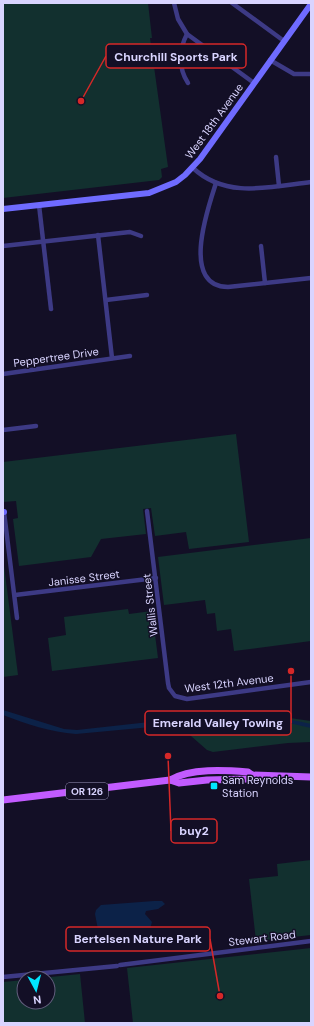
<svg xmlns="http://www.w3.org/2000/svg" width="314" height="1026" font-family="'DM Sans',sans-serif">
<rect width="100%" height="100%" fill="#130f26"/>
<g fill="#12302f">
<path d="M3,3H148L152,38H150L168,167L161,169L162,177L159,180L3,198Z"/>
<path d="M236,434L249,542L189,549L186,532L155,536L151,508L143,509L146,534L101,539L91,557L19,566L13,519L18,518L16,501L3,502V462Z"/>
<path d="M311,538V641L234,651L231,629L217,631L215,613L207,614L205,600L164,605L158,557Z"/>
<path d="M3,558L18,675L3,677Z"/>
<path d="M128,609L129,614L152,611L158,658L52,671L48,638L66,635L64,617Z"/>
<path d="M219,712L261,714L311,721V742L288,743L213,752L207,750L183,729H176L174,717Z"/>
<path d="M311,860V935L256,941L249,879L278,876L277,864Z"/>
<path d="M311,948V1023H133L127,968Z"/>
<path d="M80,974L85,1023H3V982L24,980V1002H48V978H41Z"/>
</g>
<g fill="#0c2248">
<path d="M3,710L64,729L77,730L213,715C245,714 280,717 311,724V728L289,723L237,719L76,734C51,732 26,724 3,715Z"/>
<path d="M154,901H162L165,904L158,909L146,911L145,914L152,922L149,932C134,943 117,952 100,940L95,914L96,910L101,905Z"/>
</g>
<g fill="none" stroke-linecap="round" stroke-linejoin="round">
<g stroke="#3d3a85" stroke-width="4.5">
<path d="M174,3L178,19L187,34L254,83"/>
<path d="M232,3L284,41"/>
<path d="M187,34C179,49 178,68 188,83"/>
<path d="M270,60L294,74H311"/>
<path d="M276,157L279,186"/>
<path d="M193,168C226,199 270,187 311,182"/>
<path d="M216,183C208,208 180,286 228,287L311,278"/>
<path d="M39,205L51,309"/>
<path d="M98,235L112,358"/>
<path d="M3,246L130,232L141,236"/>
<path d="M261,246L265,283"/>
<path d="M106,300L147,295"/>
<path d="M3,374L130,356"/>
<path d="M3,430L36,426"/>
<path d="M147,511L168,683L169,688L175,696L187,699L311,682"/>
<path d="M4,512L17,618"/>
<path d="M15,595L156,578"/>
<path d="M120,965L311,941"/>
<path d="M3,977L117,966"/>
</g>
<g stroke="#6f6bff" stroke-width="6">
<path d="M3,209L149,193L176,182L185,175L200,159L311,4"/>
<path d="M3,512H4"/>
</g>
<g stroke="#c25bff" stroke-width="7">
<path d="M170,780L179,783L207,780L248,779L252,775"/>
<path d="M3,800L170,780C191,768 224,770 248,772L252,775L311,777"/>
</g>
</g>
<rect fill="#00e5ff" stroke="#130f26" stroke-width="1.5" x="210" y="782" width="8" height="8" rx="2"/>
<g text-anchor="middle" stroke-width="3" stroke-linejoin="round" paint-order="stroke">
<rect fill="#130f26" stroke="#9e99be" stroke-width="1" x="66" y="783" width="42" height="16" rx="3"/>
<g font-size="10" font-weight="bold" fill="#d9d4ff">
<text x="87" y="795">OR 126</text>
</g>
<g font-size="11" fill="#d9d4ff" stroke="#130f26">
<text transform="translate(214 121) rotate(-54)" y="4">West 18th Avenue</text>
<text transform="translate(56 357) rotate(-8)" y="4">Peppertree Drive</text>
<text transform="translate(84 578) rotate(-7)" y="4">Janisse Street</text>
<text transform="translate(150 605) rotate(-97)" y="4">Wallis Street</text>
<text transform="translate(229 683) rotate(-7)" y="4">West 12th Avenue</text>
<text transform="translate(262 938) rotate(-7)" y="4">Stewart Road</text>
</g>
<g font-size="11" fill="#d9d4ff" stroke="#130f26" text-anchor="start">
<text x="222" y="784">Sam Reynolds<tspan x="222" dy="13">Station</tspan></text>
</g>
</g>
<path fill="none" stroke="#d62828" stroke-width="1.5" d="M81 101L106 56M291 671L291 723M168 756L171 831M220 996L210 939"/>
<g fill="#d62828" stroke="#130f26" stroke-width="1.5">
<circle cx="81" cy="101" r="4"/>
<circle cx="291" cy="671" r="4"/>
<circle cx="168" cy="756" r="4"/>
<circle cx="220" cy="996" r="4"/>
</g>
<g fill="#130f26" stroke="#d62828" stroke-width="1.5">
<rect x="106" y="44" width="140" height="24" rx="4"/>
<rect x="145" y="711" width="146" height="24" rx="4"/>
<rect x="171" y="819" width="46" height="24" rx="4"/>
<rect x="66" y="927" width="144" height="24" rx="4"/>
</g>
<g font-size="12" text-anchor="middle" font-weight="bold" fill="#d9d4ff">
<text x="176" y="61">Churchill Sports Park</text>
<text x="218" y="727">Emerald Valley Towing</text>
<text x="194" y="835">buy2</text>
<text x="138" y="943">Bertelsen Nature Park</text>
</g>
<rect width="314" height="1026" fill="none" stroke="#d9d4ff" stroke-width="8"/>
<g transform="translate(36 990) rotate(173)"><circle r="19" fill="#130f26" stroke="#625e7d"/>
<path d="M0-3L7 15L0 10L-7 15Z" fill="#00e5ff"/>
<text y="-6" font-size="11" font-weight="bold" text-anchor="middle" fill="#d9d4ff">N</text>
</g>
</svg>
